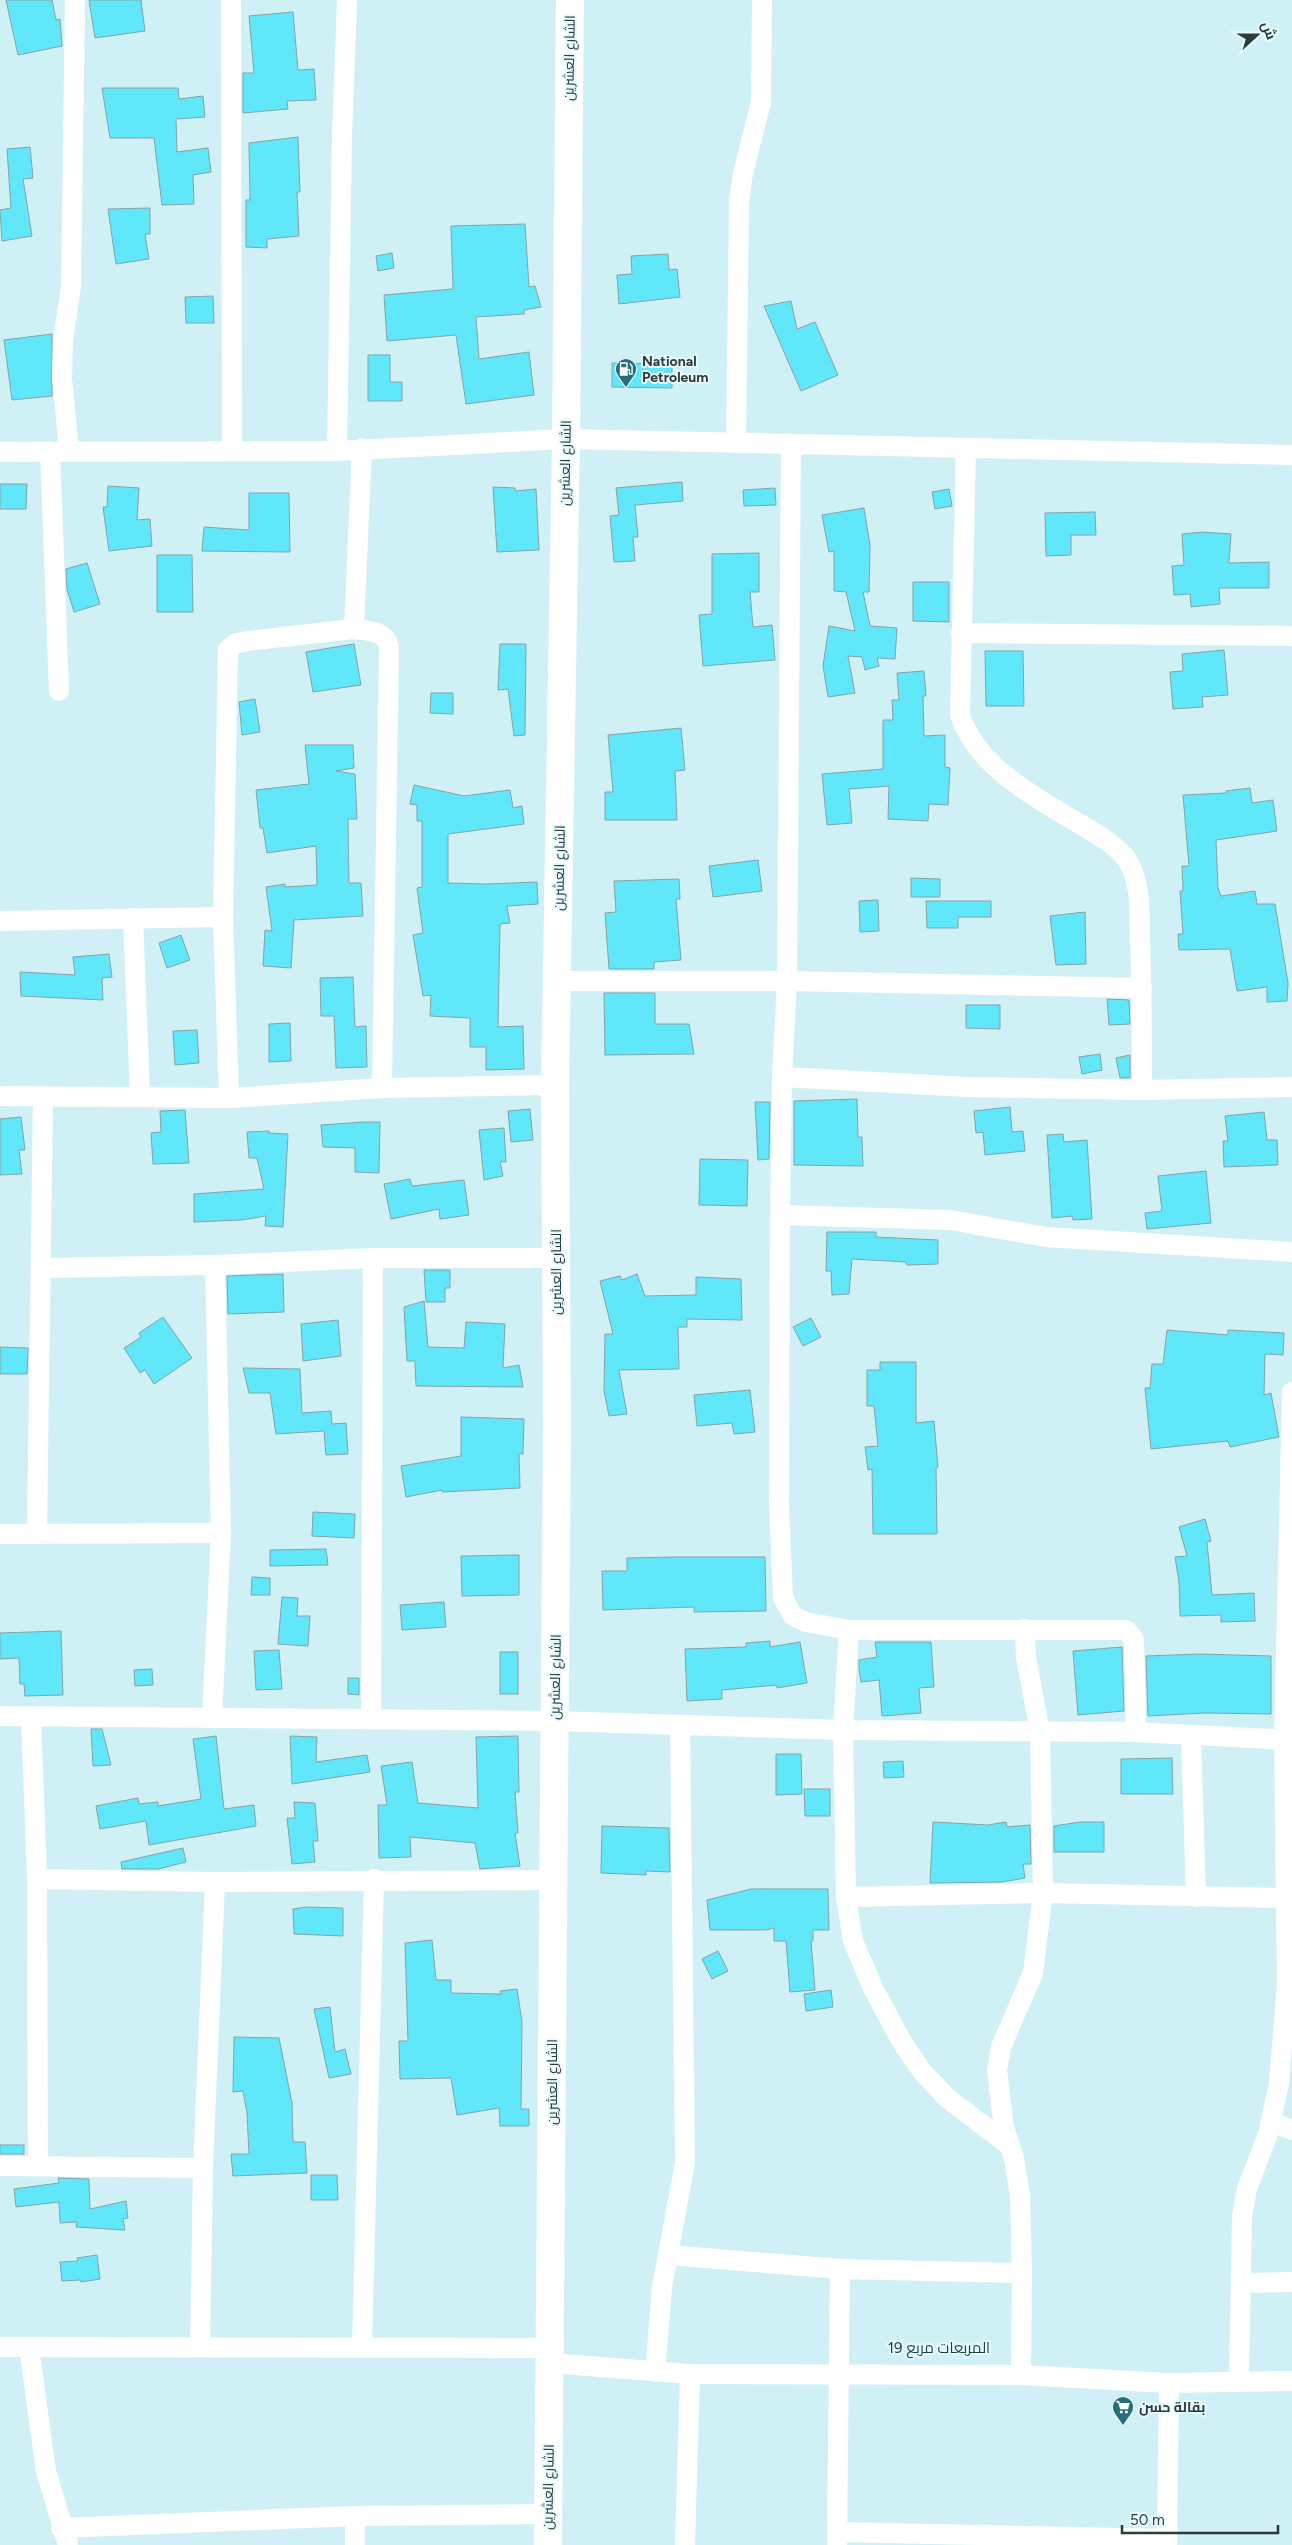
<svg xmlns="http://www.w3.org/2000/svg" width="1292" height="2545" font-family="Figtree,Cairo,sans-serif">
<rect width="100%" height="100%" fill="#cff1f6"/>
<g fill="#61e7fa" stroke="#84a3a8">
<path d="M6,0H52L56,20L60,19L62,46L18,55Z"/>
<path d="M89,0H141L145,31L95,38Z"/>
<path d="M293,12L298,70L314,69L316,100L287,101L288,109L243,113V73H254L249,16Z"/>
<path d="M102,88H178L179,99L203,96L205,117L176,119L177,152L208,148L211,172L193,175L194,204L162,205L154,138H110Z"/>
<path d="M298,137L300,192H297L299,236L267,239V248L246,247V200H250L249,143Z"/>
<path d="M30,147L33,178L23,179L32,236L2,241L0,210L11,208L7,149Z"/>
<path d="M150,208V234H145L149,259L116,264L108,209Z"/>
<path d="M525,224L529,287L535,286L541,307L524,310V314L476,317L479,359L529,352L534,395L466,404L456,335L387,341L384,295L453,289L451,226Z"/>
<path d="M392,253L394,268L378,271L376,256Z"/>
<path d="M668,254L669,270L677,269L680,297L619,304L617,275L632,274L631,256Z"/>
<path d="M213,296L214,323H186L185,297Z"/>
<path d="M791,301L797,329L815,322L838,375L801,391L764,306Z"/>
<path d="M52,334V396L12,400L4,340Z"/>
<path d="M368,355H390V382H402V401H368Z"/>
<path d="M612,363L672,364V388L612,387Z"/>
<path d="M682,482L683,501L635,505L638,537H633L635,561L614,562L610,516L619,515L616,488Z"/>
<path d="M0,484H27L26,509H0Z"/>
<path d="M108,486L139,488L137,520L150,519L152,546L109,551L103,507H107Z"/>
<path d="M493,487L515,488V491L536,489L539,550L497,552Z"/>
<path d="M775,488L776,505L744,506L743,490Z"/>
<path d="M949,489L952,506L935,509L932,492Z"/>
<path d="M249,493H289L290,552L202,551L204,527L249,530Z"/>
<path d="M864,508L870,545L869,592H863L870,626L897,628L895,659L877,658L879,666L865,670L862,657L848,656L855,693L828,697L823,666L829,626L855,631L846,592L834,591V551L829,552L822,515Z"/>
<path d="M1095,512L1096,535H1071V555L1046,556L1045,513Z"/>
<path d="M1202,532L1231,534L1229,563L1269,562V588H1219L1220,604L1191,607L1190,594L1174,595L1172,566L1184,565L1182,534Z"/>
<path d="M759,553V592H750L753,627L772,625L775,660L703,666L699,615L712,614V554Z"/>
<path d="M157,555H192L193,612H157Z"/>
<path d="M87,563L100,604L74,612L67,589L66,569Z"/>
<path d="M913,582H949V622L913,621Z"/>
<path d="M354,644L361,685L313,692L306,652Z"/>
<path d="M500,644H526L525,735L514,736L508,689L498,690Z"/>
<path d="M1224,650L1228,695L1202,697L1203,707L1173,709L1170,672L1183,671L1182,654Z"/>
<path d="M985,651H1023L1024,706H986Z"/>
<path d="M924,671L926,696H923L924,736L945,735V767L950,768L948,805L929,804L928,821L888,819L889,786L849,789L852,823L827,825L822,774L883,769V720H893L892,700H899L897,673Z"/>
<path d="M431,693H453V714L430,713Z"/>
<path d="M255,699L260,732L242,735L239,702Z"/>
<path d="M681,728L685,770L675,771L677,820H605V792H613L608,735Z"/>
<path d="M305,745H353L354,768L336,771L355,774L357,819H348L349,883H361L363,916L294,920L291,968L263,966L265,930L272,931L266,887L285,884V887L317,885L316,846L267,853L263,828H260L256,790L309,784Z"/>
<path d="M414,785L464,796L510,790L513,808L522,806L524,824L448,834V883L487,884L537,882L538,904L507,906L510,923L500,924L498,1027L523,1026L524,1069L486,1070V1047H470V1018L430,1016L431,995L423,996L413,935L423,933L417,888L422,887V821H417V805L410,804Z"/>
<path d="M1250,788L1252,803L1273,800L1277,831L1216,840L1218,888L1221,896L1255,891L1257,904H1275L1288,983L1287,1001L1267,1002V987L1237,991L1230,949L1179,950L1178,934H1183L1180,891H1183L1182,866H1189L1183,795L1226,793V791Z"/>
<path d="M758,860L762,891L713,897L709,866Z"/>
<path d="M911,878L940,879V897H911Z"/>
<path d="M679,879L680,899H676L681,960L654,962V969H609L605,913L616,912L614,881Z"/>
<path d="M878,900L879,931L860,932L859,901Z"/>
<path d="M926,901H991V917H958V928H927Z"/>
<path d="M1085,912L1086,964L1056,965L1050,916Z"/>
<path d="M181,935L190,960L167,968L159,943Z"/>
<path d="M109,954L112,977L102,978L103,1000L21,996L20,972L75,975L73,957Z"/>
<path d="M353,977L355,1027L366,1026L367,1067L336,1068L334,1016H321L320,978Z"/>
<path d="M604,993H655V1024H689L694,1054L605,1055Z"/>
<path d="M1107,999L1129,1000L1130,1024L1109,1025Z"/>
<path d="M966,1005H1000V1029L966,1028Z"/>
<path d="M290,1023L291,1061L269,1062V1024Z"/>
<path d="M197,1030L199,1063L175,1065L173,1031Z"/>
<path d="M1100,1054L1102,1070L1082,1074L1079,1057Z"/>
<path d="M1130,1055V1078H1120L1116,1058Z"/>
<path d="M857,1099L858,1137H862L863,1166L794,1165V1101Z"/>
<path d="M755,1102H770L769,1159L758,1160Z"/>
<path d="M1010,1107L1012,1132L1023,1131L1025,1151L985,1155L983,1132L976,1133L974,1111Z"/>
<path d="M530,1109L533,1140L511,1142L508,1111Z"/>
<path d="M185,1110L189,1163L153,1164L151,1133L161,1132L160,1111Z"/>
<path d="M1264,1112L1267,1140H1277L1278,1165L1224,1167L1223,1141H1228L1225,1116Z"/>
<path d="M21,1117L25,1150H19L22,1174L0,1175V1119Z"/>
<path d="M364,1122H380L379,1173L355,1172V1148L323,1147L321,1125Z"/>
<path d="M504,1128L506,1162H500L503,1176L484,1180L479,1130Z"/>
<path d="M269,1131V1133L288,1134L283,1227L265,1226L266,1216L242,1220L194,1222V1194L264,1189L257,1158H249L247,1132Z"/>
<path d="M1063,1134L1064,1142L1087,1140L1092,1219L1073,1220L1072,1216L1052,1218L1047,1135Z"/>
<path d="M700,1159L748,1160L747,1206L699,1205Z"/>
<path d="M1206,1171L1211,1223L1147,1229L1145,1213L1162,1211L1158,1176Z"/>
<path d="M410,1179L412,1186L464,1180L469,1215L440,1219L439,1209L391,1219L384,1184Z"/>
<path d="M827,1232H876V1237L938,1240V1264L907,1265L906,1262L852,1259L849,1294L832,1295L831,1271H826Z"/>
<path d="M424,1270H450V1288H445V1302H426Z"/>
<path d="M283,1274L284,1312L228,1314L227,1276Z"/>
<path d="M637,1274L645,1296L696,1295V1277L741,1279L742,1320L687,1319V1327H678L679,1369L619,1370L627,1414L609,1416L604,1391L605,1334H613L600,1281L620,1276L622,1280Z"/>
<path d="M424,1301L428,1347L464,1348L466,1322L505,1324L503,1368L519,1365L523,1387L416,1386L415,1361H407L404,1307Z"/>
<path d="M163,1317L192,1358L154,1384L145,1370L140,1373L124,1348L141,1337L139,1333Z"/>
<path d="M811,1318L821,1337L803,1346L793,1327Z"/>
<path d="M338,1320L341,1356L303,1361L301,1324Z"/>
<path d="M1167,1330L1228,1335V1330L1284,1333L1283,1355L1265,1354L1264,1395L1271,1393L1279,1437L1230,1447L1228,1441L1151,1449L1145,1388H1150L1152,1364H1163Z"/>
<path d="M0,1347L28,1348L27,1374H0Z"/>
<path d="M880,1362H916V1423L934,1421L938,1467L936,1468L937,1534H873L872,1469L868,1470L865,1447L878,1446L874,1406H867V1370H880Z"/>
<path d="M243,1368L300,1369L302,1413L331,1411L332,1424L346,1423L348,1454L326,1455L324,1431L276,1434L270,1393H249Z"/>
<path d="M750,1390L755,1432L734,1434L732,1423L697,1426L694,1395Z"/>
<path d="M461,1417L524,1419L523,1454H519L520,1488L442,1492V1490L406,1497L401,1466L461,1456Z"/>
<path d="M313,1512L355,1514L354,1538L312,1536Z"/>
<path d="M1205,1519L1211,1541L1207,1542L1212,1595L1254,1593L1255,1621L1221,1622V1615L1180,1616L1179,1582L1175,1557L1187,1556L1179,1527Z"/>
<path d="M326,1549L328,1565L270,1566V1550Z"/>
<path d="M519,1555V1595L462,1596L461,1556Z"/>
<path d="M674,1557H765L766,1611L694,1612V1607L603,1610L602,1571H627V1558Z"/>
<path d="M252,1577L270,1578V1595H251Z"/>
<path d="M282,1597L298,1598L297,1616H310L308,1646L278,1644Z"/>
<path d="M444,1602L446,1627L402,1630L400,1605Z"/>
<path d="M61,1631L63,1695L25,1696L24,1684H20L19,1658L0,1659V1633Z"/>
<path d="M770,1641V1647L800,1642L807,1683L777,1688V1685L722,1690V1699L687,1701L685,1649L746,1647V1643Z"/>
<path d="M875,1642H931L934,1687L919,1688L921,1713L882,1716L879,1680L861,1682L859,1668V1660L877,1657Z"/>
<path d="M1122,1647L1124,1711L1078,1715L1073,1651Z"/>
<path d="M279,1650L282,1689L256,1690L254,1651Z"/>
<rect x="500" y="1652" width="18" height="42"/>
<path d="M1199,1654L1271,1656V1714L1205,1713L1148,1716L1146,1656Z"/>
<path d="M152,1669L153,1685L135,1686L134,1670Z"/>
<path d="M348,1678H359V1695L348,1694Z"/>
<path d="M91,1729H102L111,1765L93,1766Z"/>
<path d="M216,1736L224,1809L254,1805L256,1826L149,1845L146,1821L100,1829L96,1806L138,1798L139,1804L158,1802V1806L201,1799L193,1739Z"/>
<path d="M290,1736L317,1737L316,1762L367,1755L370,1772L292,1784Z"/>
<path d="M518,1736L519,1792H515L518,1833H515L520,1866L480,1869L475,1843L410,1837L411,1857L379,1858L378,1805H387L381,1766L412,1762L418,1803L478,1808L476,1737Z"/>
<path d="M776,1754H801L802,1794L776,1795Z"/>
<path d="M1172,1758L1173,1794H1121V1759Z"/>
<path d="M903,1761L904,1777L884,1778L883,1762Z"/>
<path d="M804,1789H830V1816H805Z"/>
<path d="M294,1802L315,1803L318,1841H313L315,1862L292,1864L287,1818H295Z"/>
<path d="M933,1822L988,1825L1006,1822L1007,1827L1030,1825L1031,1864H1023L1025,1878L1002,1882L930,1883Z"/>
<path d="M1080,1822H1104V1852H1054V1826Z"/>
<path d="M602,1826L669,1828L670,1872L646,1871V1875L601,1873Z"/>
<path d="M183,1848L186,1862L158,1869H122L121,1862Z"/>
<path d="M751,1889H828L829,1930H813V1941H811L815,1990L790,1992L786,1941H774V1928L766,1930H710L707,1900Z"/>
<path d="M306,1907L343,1908V1936L294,1934L293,1909Z"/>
<path d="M432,1940L436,1980H451V1993L501,1994L500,1991L517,1989L522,2022L521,2109H529V2126H500L499,2108L457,2115L451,2078L400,2079L399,2041H408L405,1943Z"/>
<path d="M718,1951L728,1971L712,1979L702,1959Z"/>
<path d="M831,1990L833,2007L806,2011L804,1994Z"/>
<path d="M330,2007L335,2052L345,2049L351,2074L329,2078L314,2009Z"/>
<path d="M234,2037L279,2038L292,2103L293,2142H305L307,2173L233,2176L231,2154H249L247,2113L243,2091L233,2092Z"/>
<rect x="0" y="2145" width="24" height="9"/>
<path d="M311,2175H337L338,2200H311Z"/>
<path d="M58,2178L89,2179L90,2209L126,2201L128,2218L123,2219L125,2230L76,2227L77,2222L60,2223L59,2202L16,2207L14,2189L59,2183Z"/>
<path d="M97,2255L100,2279L81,2282L80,2280L62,2281L60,2262L78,2261L77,2258Z"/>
</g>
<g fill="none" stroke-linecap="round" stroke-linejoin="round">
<g stroke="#fff" stroke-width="20">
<path d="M231,0L232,451"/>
<path d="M736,443L739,202L743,173L761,102L762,0"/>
<path d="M791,444L787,981L782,1077L780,1215L779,1504L783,1598L793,1616L806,1622L849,1630H1126L1134,1639L1136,1732"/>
<path d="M362,448L354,629C369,631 385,630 389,647L382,1088"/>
<path d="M966,448L960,715C977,767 1035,797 1078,823C1095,833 1119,846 1129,863C1142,887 1139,915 1140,941C1142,991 1142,1040 1142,1090"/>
<path d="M69,450L62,378L63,340L71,287L75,0"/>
<path d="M50,451L59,691"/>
<path d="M337,451L342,136L347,0"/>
<path d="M0,452L337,451L566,439L1292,455"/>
<path d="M961,633L1292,636"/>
<path d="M133,918L140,1097"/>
<path d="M0,921L223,917"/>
<path d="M557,981H787L1142,988"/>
<path d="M782,1077L967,1087L1142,1090L1292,1087"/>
<path d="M0,1096L229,1098L382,1088L555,1085"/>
<path d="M229,1098L223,917L228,650L235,644L247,641L354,629"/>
<path d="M780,1215L950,1220L1046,1237L1292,1252"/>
<path d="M41,1268L215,1265L373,1258H555"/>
<path d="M0,1534L221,1533"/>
<path d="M37,1534L43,1096"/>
<path d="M849,1630L843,1730L846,1897L853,1941L874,1990L902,2042L921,2070L946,2097L1010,2146"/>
<path d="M0,1716L554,1721L843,1730L1136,1732L1292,1740"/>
<path d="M31,1717L37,1879L38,2166"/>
<path d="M212,1718L221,1533L215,1265"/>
<path d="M371,1719L373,1258"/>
<path d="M1191,1735L1196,1897"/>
<path d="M37,1879L215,1882L554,1880"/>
<path d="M846,1897L1043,1893L1285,1898"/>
<path d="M1271,2122L1292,2130"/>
<path d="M0,2166L203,2168"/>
<path d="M669,2255L840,2269L1022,2273"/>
<path d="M1241,2283L1292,2282"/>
<path d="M0,2347L550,2348"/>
<path d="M29,2347L46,2471L68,2545"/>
<path d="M200,2347L203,2168L215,1882"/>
<path d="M362,2348L374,1879"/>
<path d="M550,2363L690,2374L1021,2375L1169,2383L1292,2381"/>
<path d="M655,2372L662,2287L685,2163L680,1725"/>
<path d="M1021,2375L1022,2273L1020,2195L1014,2158L1004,2128L997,2070L1001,2047L1033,1973L1043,1893L1040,1732L1026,1657L1025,1629"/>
<path d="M1239,2380L1242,2216L1247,2189L1268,2134L1279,2083L1287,1984L1284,1740L1292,1392"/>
<path d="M355,2516V2545"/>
<path d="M61,2528L355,2516L548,2514"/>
<path d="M837,2532L1167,2539"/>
<path d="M837,2544L840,2269"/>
<path d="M685,2545L690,2374"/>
<path d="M1167,2545L1169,2383"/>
</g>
<path stroke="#fff" stroke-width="28" d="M548,2545L557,1425L555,1085L566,439L570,0"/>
</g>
<defs>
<g id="fuel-pin" transform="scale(1.125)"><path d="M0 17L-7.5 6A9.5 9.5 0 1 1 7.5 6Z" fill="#266f79" stroke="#e7fbfe"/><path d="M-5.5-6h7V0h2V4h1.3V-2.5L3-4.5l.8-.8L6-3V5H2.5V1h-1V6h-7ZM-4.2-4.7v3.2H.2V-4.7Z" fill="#fff"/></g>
<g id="supermarket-pin" transform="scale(1.125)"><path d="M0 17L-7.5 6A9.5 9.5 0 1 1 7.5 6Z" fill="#266f79" stroke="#e7fbfe"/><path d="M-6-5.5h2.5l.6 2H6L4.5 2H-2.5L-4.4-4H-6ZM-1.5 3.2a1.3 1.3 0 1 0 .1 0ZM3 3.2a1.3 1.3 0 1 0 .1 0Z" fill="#fff"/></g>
</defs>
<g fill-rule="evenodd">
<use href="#fuel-pin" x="626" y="369"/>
<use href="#supermarket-pin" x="1123" y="2407"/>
</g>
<g text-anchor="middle" stroke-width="4" stroke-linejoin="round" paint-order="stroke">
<g font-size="14" fill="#2d3b3d" stroke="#e7fbfe">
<text transform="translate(569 58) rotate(-89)" y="5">الشارع العشرين</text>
<text transform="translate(565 463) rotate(-89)" y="5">الشارع العشرين</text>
<text transform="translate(559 868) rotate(-89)" y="5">الشارع العشرين</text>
<text transform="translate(556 1272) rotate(-90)" y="5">الشارع العشرين</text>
<text transform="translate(555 1677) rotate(-89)" y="5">الشارع العشرين</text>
<text transform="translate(552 2082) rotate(-90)" y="5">الشارع العشرين</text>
<text transform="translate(548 2487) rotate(-89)" y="5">الشارع العشرين</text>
</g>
<g font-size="14" font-weight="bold" fill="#2d3b3d" stroke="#e7fbfe" text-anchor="start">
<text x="642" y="366">National<tspan x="642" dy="16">Petroleum</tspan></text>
<text x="1139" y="2412">بقالة حسن</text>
</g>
<g font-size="15" fill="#1c3d42" stroke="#e7fbfe">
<text x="939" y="2353">المربعات مربع 19</text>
</g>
</g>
<g transform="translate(1257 35) rotate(69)" stroke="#e7fbfe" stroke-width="4" paint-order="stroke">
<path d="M0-4L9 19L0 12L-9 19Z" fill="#2d3b3d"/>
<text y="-8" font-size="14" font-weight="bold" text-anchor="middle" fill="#2d3b3d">ش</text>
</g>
<path d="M1122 2525v8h156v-8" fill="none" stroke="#2d3b3d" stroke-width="2.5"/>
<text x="1130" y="2525" font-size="15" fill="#2d3b3d" stroke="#e7fbfe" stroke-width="4" paint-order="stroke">50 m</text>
</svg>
